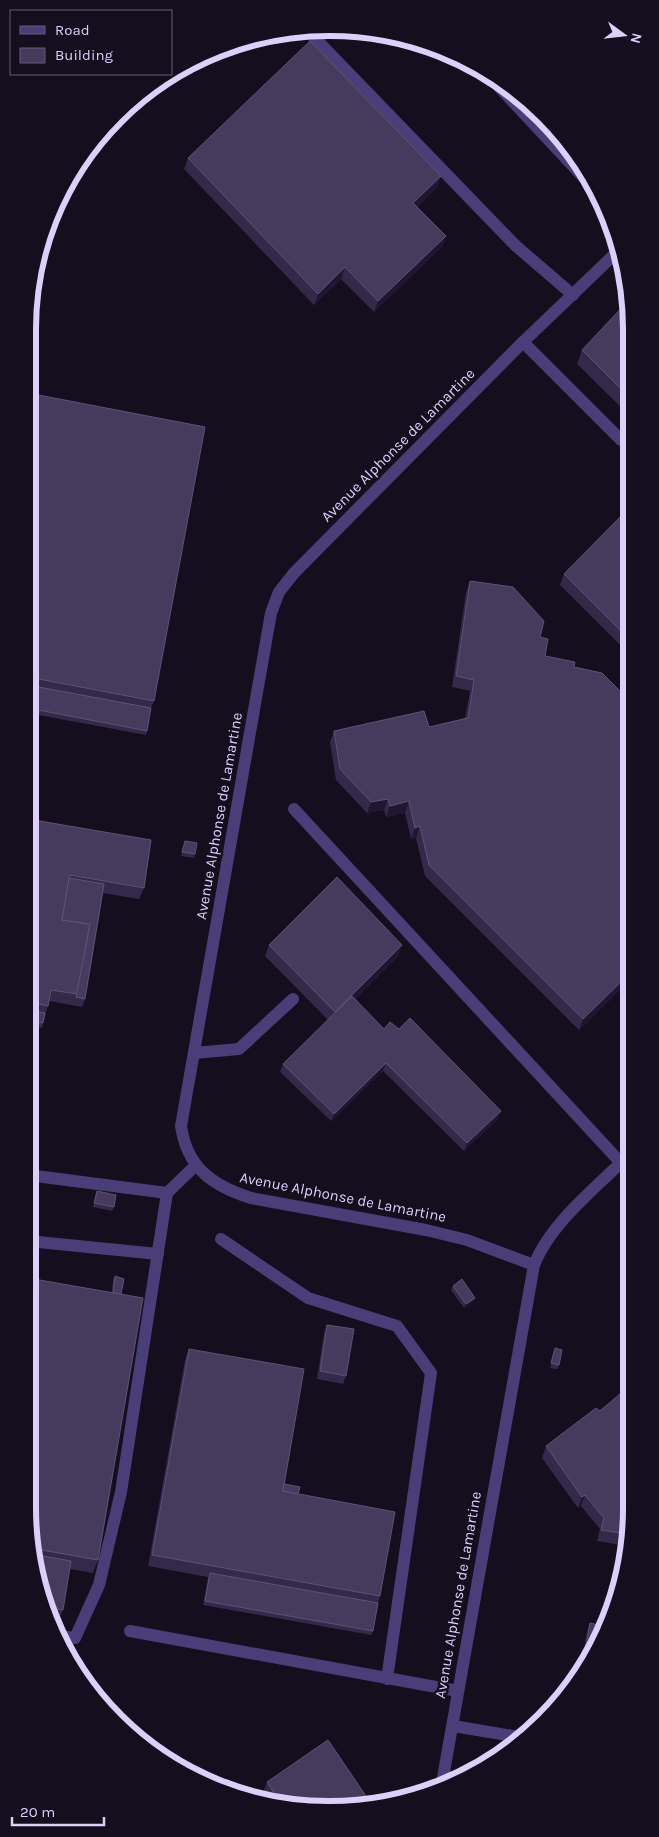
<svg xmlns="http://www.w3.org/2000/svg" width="659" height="1837" font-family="Karla,sans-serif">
<rect width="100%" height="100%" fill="#140e1e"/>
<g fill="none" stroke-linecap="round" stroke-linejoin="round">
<g stroke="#4a3e78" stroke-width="12">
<path d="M308,31L516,246L573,295"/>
<path d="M487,74L600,195"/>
<path d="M523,342L621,440"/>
<path d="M294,809L621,1163H629"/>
<path d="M194,1053L239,1049L293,999"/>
<path d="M28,1175L167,1193L195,1166"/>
<path d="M221,1239L308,1298L397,1326L431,1373L387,1679"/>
<path d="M28,1241L158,1254"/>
<path d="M534,1265L467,1240L426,1230L251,1198C213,1186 187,1168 181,1126L271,613L279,592L294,573L523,342L617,252"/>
<path d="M130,1631L458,1691"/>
<path d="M59,1636L75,1638L99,1585L121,1492L167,1193"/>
<path d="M453,1726L519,1737"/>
<path d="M442,1783L534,1265C551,1222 598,1186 631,1153"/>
</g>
</g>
<g fill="#35294a">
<path d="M188,158L441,176L437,187L417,207L446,236L442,247L374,312L341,279L314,305L184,169Z"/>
<path d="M629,300V415L577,364L582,350Z"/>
<path d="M28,393L154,701L151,708L147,731L146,735L28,713Z"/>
<path d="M629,508L630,655L560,585L564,574Z"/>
<path d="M470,581L540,637L545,656L574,667L630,980L579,1030L425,876L416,838L411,839L405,813L386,817L384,810L367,813L336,780L330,742L334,731L429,727L465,718L470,691L452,687L466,592Z"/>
<path d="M28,819L144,888L139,899L103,893L85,999L82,1007L49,1001L42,1028L28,1025Z"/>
<path d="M185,841L195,854L194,858L181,856Z"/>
<path d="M269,945H402L398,956L355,999L384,1029L498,1119L464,1151L383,1071L331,1121L280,1072L283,1064L328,1020L265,956Z"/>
<path d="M97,1191L114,1207L112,1211L93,1207Z"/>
<path d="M115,1276L121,1294L98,1560L93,1573L70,1569L63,1610L60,1618L49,1616L28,1508L112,1292L113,1280Z"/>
<path d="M453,1286L475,1298L473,1302L464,1308L451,1290Z"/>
<path d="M327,1325L346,1376L343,1384L317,1379L324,1333Z"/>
<path d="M555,1348L559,1365L557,1369L550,1368Z"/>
<path d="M631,1348L632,1508L626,1546L597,1541L600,1529L581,1506L578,1508L542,1458L546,1446L623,1394Z"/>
<path d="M189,1349L284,1484L298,1494L380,1596L378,1603L373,1631L371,1635L203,1605L208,1577L148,1566L185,1360Z"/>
<path d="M590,1623L580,1676L579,1677L587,1631Z"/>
<path d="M267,1782L290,1807L268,1800L263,1793Z"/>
</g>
<g fill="#201631">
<path d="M441,176L437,187L409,214L413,203Z"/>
<path d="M446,236L442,247L374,312L378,301Z"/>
<path d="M345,267L341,279L314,305L318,294Z"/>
<path d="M388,799L384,810L367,813L371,802Z"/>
<path d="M409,801L405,813L386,817L390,806Z"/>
<path d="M420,826L416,838L411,839L415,828Z"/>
<path d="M402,945L398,956L331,1023L335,1012Z"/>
<path d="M630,973V980L579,1030L583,1019Z"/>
<path d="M386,1063L383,1071L331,1121L334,1114Z"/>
<path d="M501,1111L498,1119L464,1151L467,1143Z"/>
<path d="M475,1298L473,1302L464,1308L466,1304Z"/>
<path d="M585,1495L581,1506L578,1508L582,1497Z"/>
</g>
<g fill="#473b5d" stroke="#5e5276">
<path d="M310,41L441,176L413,203L446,236L378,301L345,267L318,294L188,158Z"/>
<path d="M629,300V397L582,350Z"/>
<path d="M28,393L205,427L154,701L28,677Z"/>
<path d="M629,508L630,640L564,574Z"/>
<path d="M470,581L513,587L544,621L540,637L548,639L545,656L575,662L574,667L602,673L630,701V973L583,1019L429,865L420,826L415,828L409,801L390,806L388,799L371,802L340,769L334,731L424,711L429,727L468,718L474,680L456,676Z"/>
<path d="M28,685L151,708L147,731L28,708Z"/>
<path d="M28,819L151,840L144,888L70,875L62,920L90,924L77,994L51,990L48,1006L28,1002Z"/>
<path d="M185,841L197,843L195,854L182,852Z"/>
<path d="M337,877L402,945L335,1012L269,945Z"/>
<path d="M69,878L104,884L85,999L76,997L90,924L62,920Z"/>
<path d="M352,996L384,1029L390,1022L399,1029L410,1018L501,1111L467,1143L386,1063L334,1114L283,1064Z"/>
<path d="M28,1010L45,1013L43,1023L28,1021Z"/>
<path d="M97,1191L116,1195L114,1207L94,1203Z"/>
<path d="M115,1276L124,1279L121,1294L113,1293Z"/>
<path d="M28,1278L143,1298L98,1560L36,1549L28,1508Z"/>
<path d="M462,1279L475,1298L466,1304L453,1286Z"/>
<path d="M327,1325L354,1329L346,1376L320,1371Z"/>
<path d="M555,1348L562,1350L559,1365L551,1363Z"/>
<path d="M189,1349L304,1369L283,1491L395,1512L380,1596L152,1555Z"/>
<path d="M631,1361L632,1508L628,1534L601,1530L604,1518L585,1495L582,1497L546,1446L596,1408L600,1411L620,1394L626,1395Z"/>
<path d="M284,1484L300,1487L298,1494L283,1491Z"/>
<path d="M37,1555L71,1561L63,1610L47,1607Z"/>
<path d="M210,1573L378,1603L373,1631L205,1601Z"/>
<path d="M590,1623L603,1626L581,1675Z"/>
<path d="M328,1740L370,1802L290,1807L282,1805L267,1782Z"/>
</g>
<g text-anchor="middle" stroke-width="5" stroke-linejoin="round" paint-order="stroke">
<g font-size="15" fill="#dcd0fa" stroke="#140e1e">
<text transform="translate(398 445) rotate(-45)" y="5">Avenue Alphonse de Lamartine</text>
<text transform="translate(219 816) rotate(-80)" y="5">Avenue Alphonse de Lamartine</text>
<text transform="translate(343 1197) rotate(11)" y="5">Avenue Alphonse de Lamartine</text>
<text transform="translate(458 1595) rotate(-80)" y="5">Avenue Alphonse de Lamartine</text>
</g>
</g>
<path d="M0 0H659V1837H0ZM329 36H330A293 293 0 0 1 623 329V1508A293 293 0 0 1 330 1801H329A293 293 0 0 1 36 1508V329A293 293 0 0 1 329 36Z" fill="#140e1e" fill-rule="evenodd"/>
<path fill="none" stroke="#dcd0fa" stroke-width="6" d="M329 36H330A293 293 0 0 1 623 329V1508A293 293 0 0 1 330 1801H329A293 293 0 0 1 36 1508V329A293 293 0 0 1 329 36Z"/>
<rect x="10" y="10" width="162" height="65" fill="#140e1e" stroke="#645c76"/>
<rect x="20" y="26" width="25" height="8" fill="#4a3e78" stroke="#645c76"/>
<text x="55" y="35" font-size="15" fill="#dcd0fa">Road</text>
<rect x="20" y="48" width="25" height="15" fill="#473b5d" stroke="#645c76"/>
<text x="55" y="60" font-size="15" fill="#dcd0fa">Building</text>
<g transform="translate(624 35) rotate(105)" stroke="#140e1e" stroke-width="4" paint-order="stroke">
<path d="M0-4L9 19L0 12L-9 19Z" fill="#dcd0fa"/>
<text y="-8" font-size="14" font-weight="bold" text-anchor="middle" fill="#dcd0fa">N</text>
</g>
<path d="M12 1817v8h92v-8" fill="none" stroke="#dcd0fa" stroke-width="2.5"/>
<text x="20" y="1817" font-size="15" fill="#dcd0fa" stroke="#140e1e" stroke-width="4" paint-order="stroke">20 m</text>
</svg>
